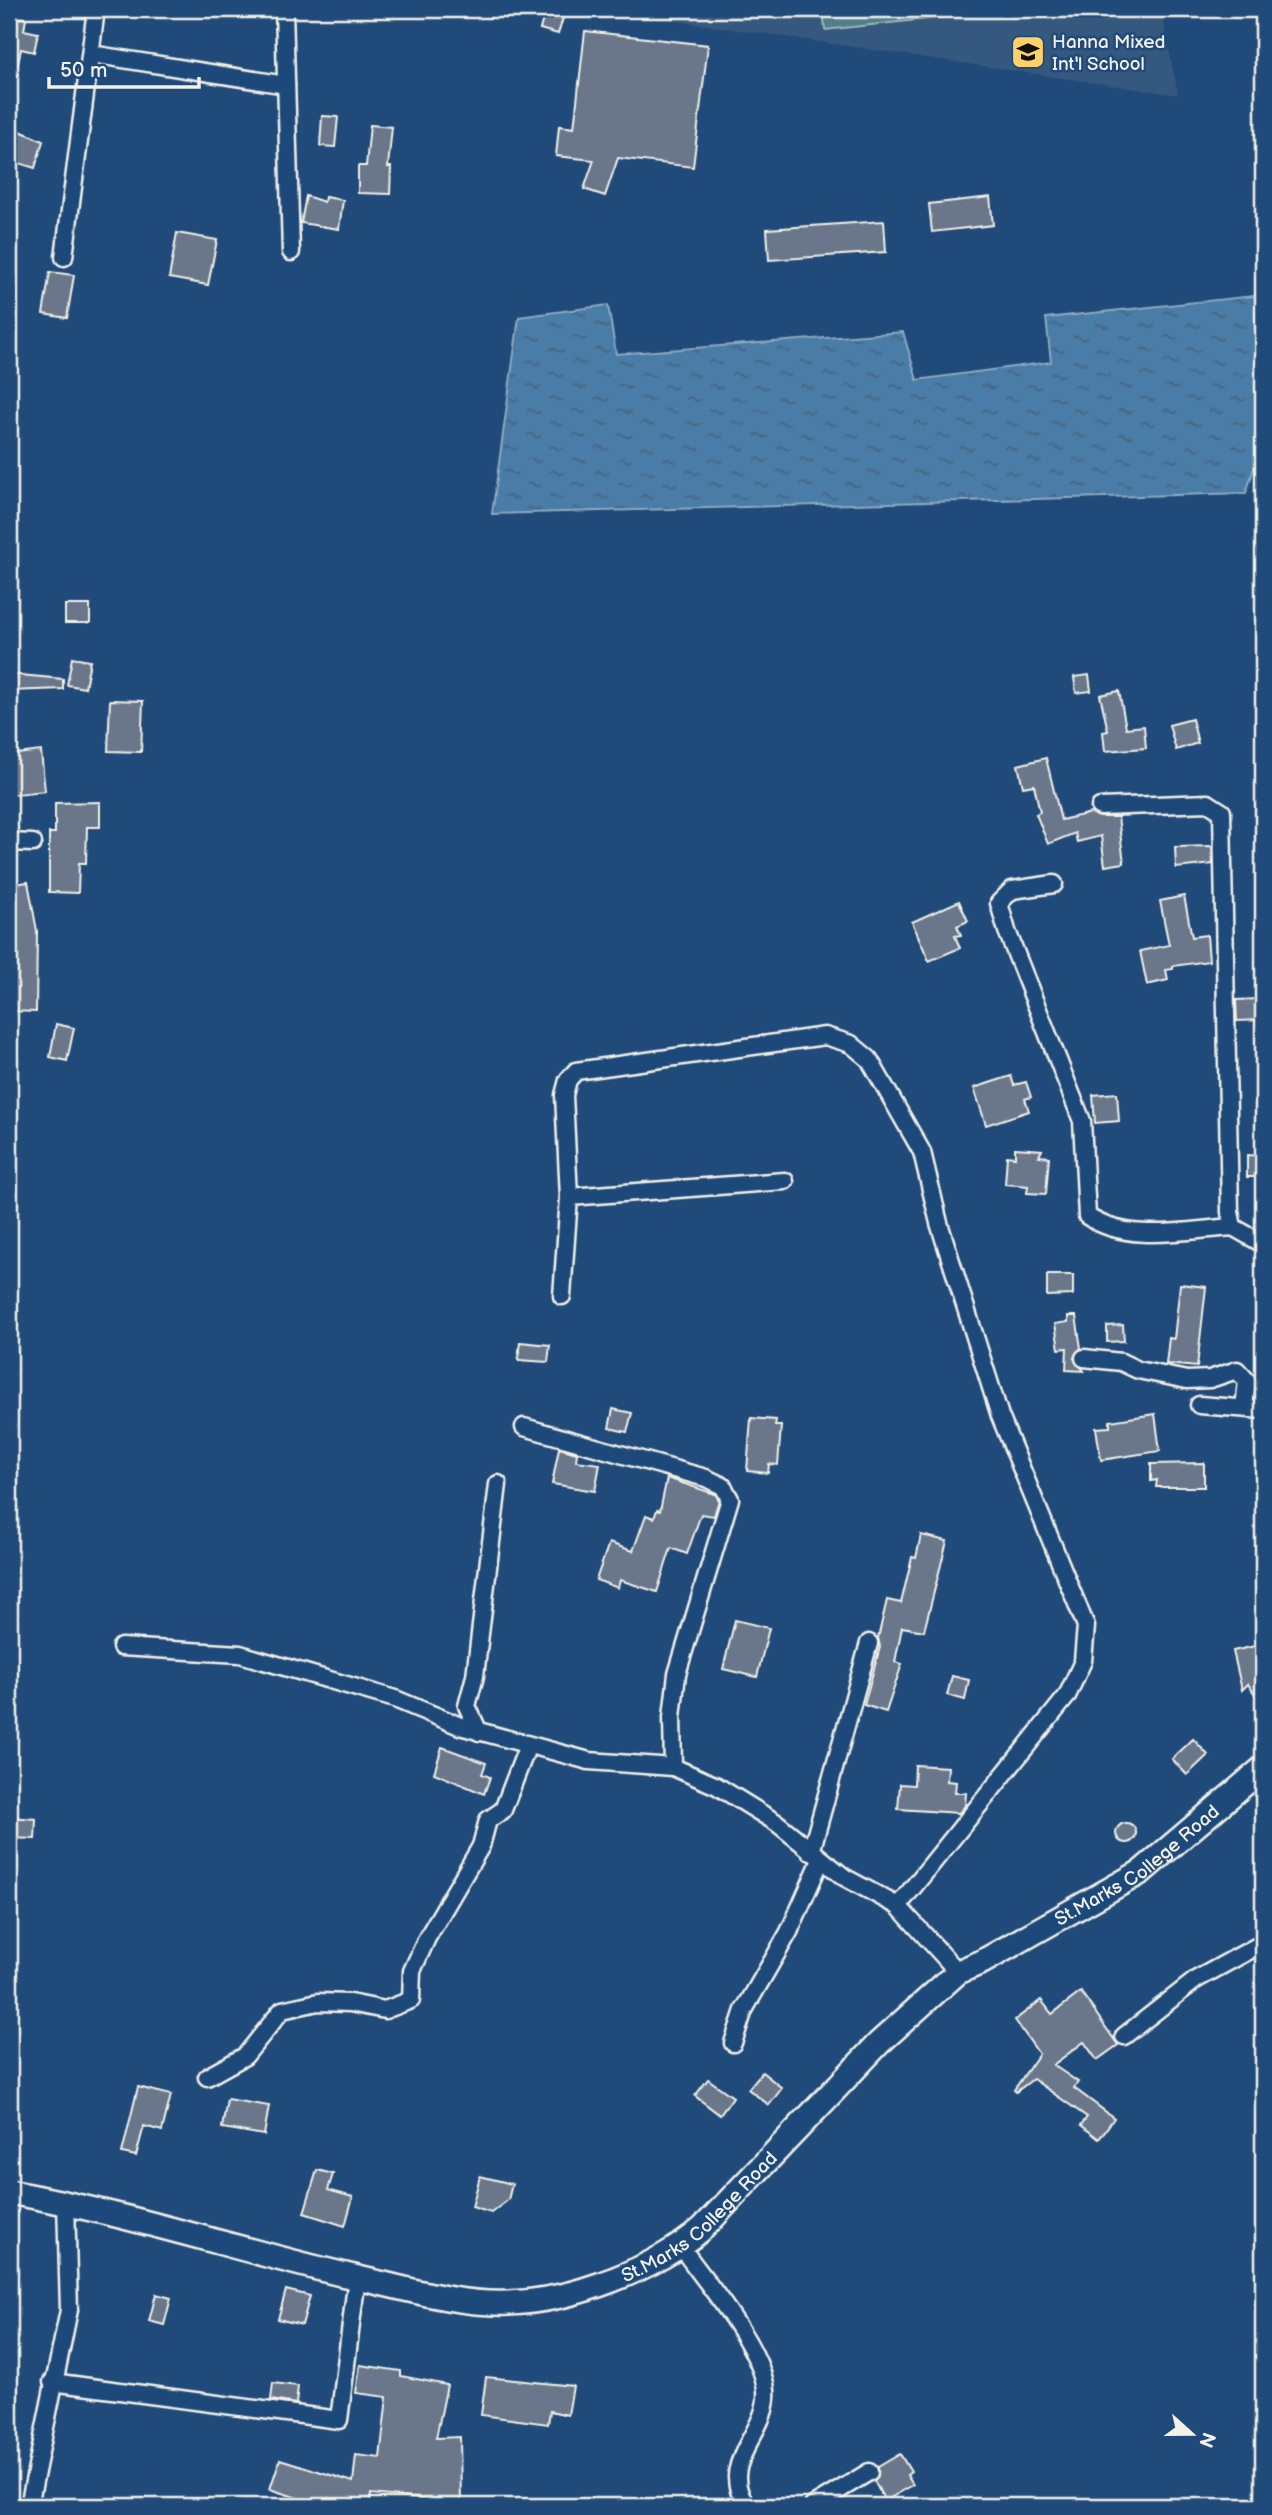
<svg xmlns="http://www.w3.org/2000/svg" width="1272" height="2515" font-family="'Balsamiq Sans',sans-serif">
<defs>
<pattern id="water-ripples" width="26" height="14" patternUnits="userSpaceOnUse" patternTransform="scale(1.75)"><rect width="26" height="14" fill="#4a7ba7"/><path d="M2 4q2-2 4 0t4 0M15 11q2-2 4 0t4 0" fill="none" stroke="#4a647b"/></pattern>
</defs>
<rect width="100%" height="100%" fill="#1f4a7a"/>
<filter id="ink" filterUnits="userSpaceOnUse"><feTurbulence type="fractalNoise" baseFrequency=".0143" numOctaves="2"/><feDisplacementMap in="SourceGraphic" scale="14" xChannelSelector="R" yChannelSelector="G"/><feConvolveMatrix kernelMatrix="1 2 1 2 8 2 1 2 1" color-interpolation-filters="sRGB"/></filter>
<g filter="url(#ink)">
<path fill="#36587f" d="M596,9H1161L1178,95Z"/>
<path fill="#50808a" stroke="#a2b8b9" stroke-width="2" d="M823,9H1020L825,30Z"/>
<path fill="url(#water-ripples)" stroke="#8eaac1" stroke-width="2" d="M1263,295V440L1246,493L492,514L519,317L608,305L616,354L903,332L917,380L1051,362L1046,318Z"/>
<g fill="#6b778a" stroke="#f4f1e8" stroke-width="2">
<path d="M546,9H566L558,34L540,29Z"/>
<path d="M9,16L26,19L24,30L38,33L34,52L21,49L17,69L9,68Z"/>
<path d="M585,31L708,45L693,167L618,158L605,196L584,189L594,160L556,156L559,126L574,128Z"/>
<path d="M322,116L338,117L335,147L320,146Z"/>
<path d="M370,125L392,127L388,167H391L390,194L358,193V166H366Z"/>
<path d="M9,126L43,141L35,168L9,160Z"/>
<path d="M306,196L324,202L325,197L343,200L339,229L301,223Z"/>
<path d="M990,197L993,225L932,232L929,204Z"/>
<path d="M884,221L886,252L769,260L767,229Z"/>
<path d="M177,233L217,240L208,285L169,278Z"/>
<path d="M50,272L74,275L67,318L43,314Z"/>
<rect x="65" y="605" width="25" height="18"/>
<path d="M72,658L90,661L85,688L67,685Z"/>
<path d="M9,674L63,679V689L9,691Z"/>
<path d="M1089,675L1091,691L1076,693L1074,677Z"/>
<path d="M1119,691L1126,728L1144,726L1146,748L1105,751L1103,732L1108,731L1100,695Z"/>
<path d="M110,700L143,701L141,752L108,751Z"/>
<path d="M1192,719L1198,743L1176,750L1169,725Z"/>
<path d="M41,751L45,791L9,795V755Z"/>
<path d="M1046,758L1061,820L1091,813L1100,817H1118L1124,863L1105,866L1101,836L1077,842L1075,833L1048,844L1036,814L1040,812L1034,785L1023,787L1018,765Z"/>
<path d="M100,802V827H87L86,863H79L78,893L49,892V833H55V803Z"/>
<path d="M1212,846L1213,864L1176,868L1175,847Z"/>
<path d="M28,882L37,931L36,1012L11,1011L14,962H10L9,885Z"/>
<path d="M1184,896L1192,937L1207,935L1209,961L1173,966V969L1166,970L1168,980L1147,985L1140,951L1169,945L1160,901Z"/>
<path d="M959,901L968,921L957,926L961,935L955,936L960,948L929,961L912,922Z"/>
<path d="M1259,999L1260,1020L1237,1021L1236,1000Z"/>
<path d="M56,1024L74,1028L67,1061L50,1057Z"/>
<path d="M1011,1076L1014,1085L1026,1082L1031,1097L1025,1099L1029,1111L986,1125L974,1088Z"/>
<path d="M1117,1093L1119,1121L1095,1123L1093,1095Z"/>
<path d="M1015,1148L1042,1150L1039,1156L1049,1157L1046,1194L1027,1193L1028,1186L1005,1184L1007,1156L1015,1157Z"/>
<path d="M1247,1155L1263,1156V1177H1247Z"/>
<path d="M1047,1275H1073V1295L1047,1296Z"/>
<path d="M1180,1284L1206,1287L1197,1367L1166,1364L1169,1338L1174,1339Z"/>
<path d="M1068,1316H1076L1081,1348L1074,1358L1084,1371L1066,1370L1067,1348L1059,1349L1055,1324L1068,1322Z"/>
<path d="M1123,1325L1124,1341L1107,1342V1326Z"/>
<path d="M520,1342L550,1345L548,1362L518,1360Z"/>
<path d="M613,1409L632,1413L627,1432L609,1428Z"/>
<path d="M1155,1414L1160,1451L1101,1460L1096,1428L1110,1427V1421Z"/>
<path d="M751,1418L776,1420L775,1426H781L778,1465L769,1464L768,1473L747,1471Z"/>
<path d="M559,1448L577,1453L576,1461L600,1464L595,1491L552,1484Z"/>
<path d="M1204,1463V1487H1156L1157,1480L1151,1481V1464Z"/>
<path d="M667,1478L715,1494L719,1500L714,1516L701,1514L687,1554L671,1548L657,1592L620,1580L618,1588L596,1580L609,1543L633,1551L646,1515L654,1518L657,1510L660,1511Z"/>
<path d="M921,1535L947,1541L924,1631L902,1627L895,1662L902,1664L886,1712L864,1705L880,1647L878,1638L887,1600L901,1603L912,1557L916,1558Z"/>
<path d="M735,1620L769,1628L757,1677L723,1669Z"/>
<path d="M1255,1646L1259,1664L1263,1661V1706L1248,1684L1242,1690L1233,1651Z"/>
<path d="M952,1676L969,1680L965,1700L947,1695Z"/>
<path d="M1193,1739L1208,1755L1187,1775L1172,1759Z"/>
<path d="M442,1747L486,1763L482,1774L490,1777L484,1794L434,1773Z"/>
<path d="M915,1765L948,1767L947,1781L956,1782L955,1793H966L965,1806L959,1813L898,1809L900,1784L914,1785Z"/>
<path d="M9,1817L36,1819L35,1839L9,1838Z"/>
<circle cx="1126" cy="1833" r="10"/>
<path d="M1081,1992L1118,2045L1097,2060L1084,2042L1053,2065L1078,2082L1074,2088L1114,2118L1099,2139L1081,2125L1087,2117L1033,2079L1016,2092L1014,2090L1039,2054L1015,2020L1041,2000L1052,2014Z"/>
<path d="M762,2072L782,2088L769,2105L748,2089Z"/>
<path d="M708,2079L733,2097L720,2115L695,2096Z"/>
<path d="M138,2087L171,2095L162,2131L144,2126L136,2156L122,2153Z"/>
<path d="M227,2099L269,2106L264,2135L222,2128Z"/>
<path d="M317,2170L333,2174L328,2190L353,2197L345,2226L304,2213Z"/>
<path d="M480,2176L512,2184L508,2200L491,2213L472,2207Z"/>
<path d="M286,2290L310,2296L302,2325L278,2319Z"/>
<path d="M156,2294L171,2298L164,2325L149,2321Z"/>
<path d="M360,2365L401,2371V2376L447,2385L436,2438L460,2437L461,2506H430V2500L371,2494L370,2506H309L310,2502L270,2489L280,2459L353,2482L356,2455L380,2458L387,2397L356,2393Z"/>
<path d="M486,2377L573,2386L568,2415L550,2411L548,2424L481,2415Z"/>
<path d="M273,2383L298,2386L296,2404L271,2400Z"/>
<path d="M900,2454L911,2472L907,2475L913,2485L885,2501L874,2481L878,2476V2467Z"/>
</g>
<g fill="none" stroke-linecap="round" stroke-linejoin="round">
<g stroke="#f4f1e8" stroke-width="21">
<g id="minor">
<path d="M284,9L291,252"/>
<path d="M91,54L286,85"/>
<path d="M64,257L95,17"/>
<path d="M1100,807L1208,803L1222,812L1230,1212L1233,1227L1263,1244"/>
<path d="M9,842L33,843"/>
<path d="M1054,884L1012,890L999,903L1007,931L1082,1121L1087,1216C1128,1244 1186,1230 1233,1227"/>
<path d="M569,1197L785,1181"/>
<path d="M562,1296L569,1197L564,1095L568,1080L576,1071L825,1036L851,1044L869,1059L922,1152L939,1223L1000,1416L1086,1626L1083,1661L1067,1696L898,1906"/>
<path d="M1084,1358L1121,1362L1138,1370L1187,1380L1210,1379L1237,1370L1247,1381L1244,1408"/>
<path d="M1199,1405L1263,1410"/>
<path d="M524,1427L706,1478L723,1486L730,1499L677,1674L672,1717L673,1767"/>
<path d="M121,1647L240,1654L395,1699L460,1726L589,1761L673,1767L717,1786L777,1823L844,1877L898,1906L958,1972"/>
<path d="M479,1732L467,1706L475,1676L498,1484"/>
<path d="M811,1852L869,1643"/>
<path d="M1124,2036L1197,1979L1263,1943"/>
<path d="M733,2043L744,2010L789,1932L821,1860"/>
<path d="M207,2077L245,2056L282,2010L318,2002L350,2003L385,2010L411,2000L412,1971L427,1938L481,1846L488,1820L503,1810L528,1745"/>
<path d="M681,2247C706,2282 762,2348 766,2390C770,2433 715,2462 747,2506"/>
<path d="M52,2382L339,2420L357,2277"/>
<path d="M29,2506L69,2310L66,2202"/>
<path d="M813,2506L869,2472"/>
</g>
</g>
<g stroke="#f4f1e8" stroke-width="28">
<g id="secondary">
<path id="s1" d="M9,2192C127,2213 241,2251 358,2278C408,2289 457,2305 509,2303C572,2301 656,2269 703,2228L879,2043L958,1972L982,1962L1141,1872L1263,1768"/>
</g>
</g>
<use href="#minor" stroke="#1f4a7a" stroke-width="16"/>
<use href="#secondary" stroke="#1f4a7a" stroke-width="23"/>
</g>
</g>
<defs>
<g id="school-square" transform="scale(1.75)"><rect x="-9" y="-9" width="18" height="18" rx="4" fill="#ffd166" stroke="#1f4a7a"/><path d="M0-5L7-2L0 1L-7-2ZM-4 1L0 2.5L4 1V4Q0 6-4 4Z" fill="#111"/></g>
</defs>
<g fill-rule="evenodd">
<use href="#school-square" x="1028" y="52"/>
</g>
<g text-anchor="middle" stroke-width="5" stroke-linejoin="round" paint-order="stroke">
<g font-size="19" fill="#f4f1e8" stroke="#1f4a7a" text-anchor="start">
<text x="1052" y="48">Hanna Mixed<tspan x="1052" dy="22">Int'l School</tspan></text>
</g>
<g font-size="19" fill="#f4f1e8" stroke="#1f4a7a">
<text dy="7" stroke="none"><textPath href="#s1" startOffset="1295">St.Marks College Road</textPath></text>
<text dy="7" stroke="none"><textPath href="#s1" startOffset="728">St.Marks College Road</textPath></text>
</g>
</g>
<rect width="1272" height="2515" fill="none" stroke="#1f4a7a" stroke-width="35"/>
<rect x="18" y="18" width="1237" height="2480" fill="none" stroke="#f4f1e8" stroke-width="2.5" filter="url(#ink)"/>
<g transform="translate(1192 2434) rotate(111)" stroke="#1f4a7a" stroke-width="5" paint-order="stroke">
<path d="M0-5L12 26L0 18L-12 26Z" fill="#f4f1e8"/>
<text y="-10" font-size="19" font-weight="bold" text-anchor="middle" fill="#f4f1e8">N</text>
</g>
<path d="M49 77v10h150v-10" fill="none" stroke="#f4f1e8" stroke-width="3.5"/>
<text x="60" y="77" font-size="21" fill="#f4f1e8" stroke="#1f4a7a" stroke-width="5" paint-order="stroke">50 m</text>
</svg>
